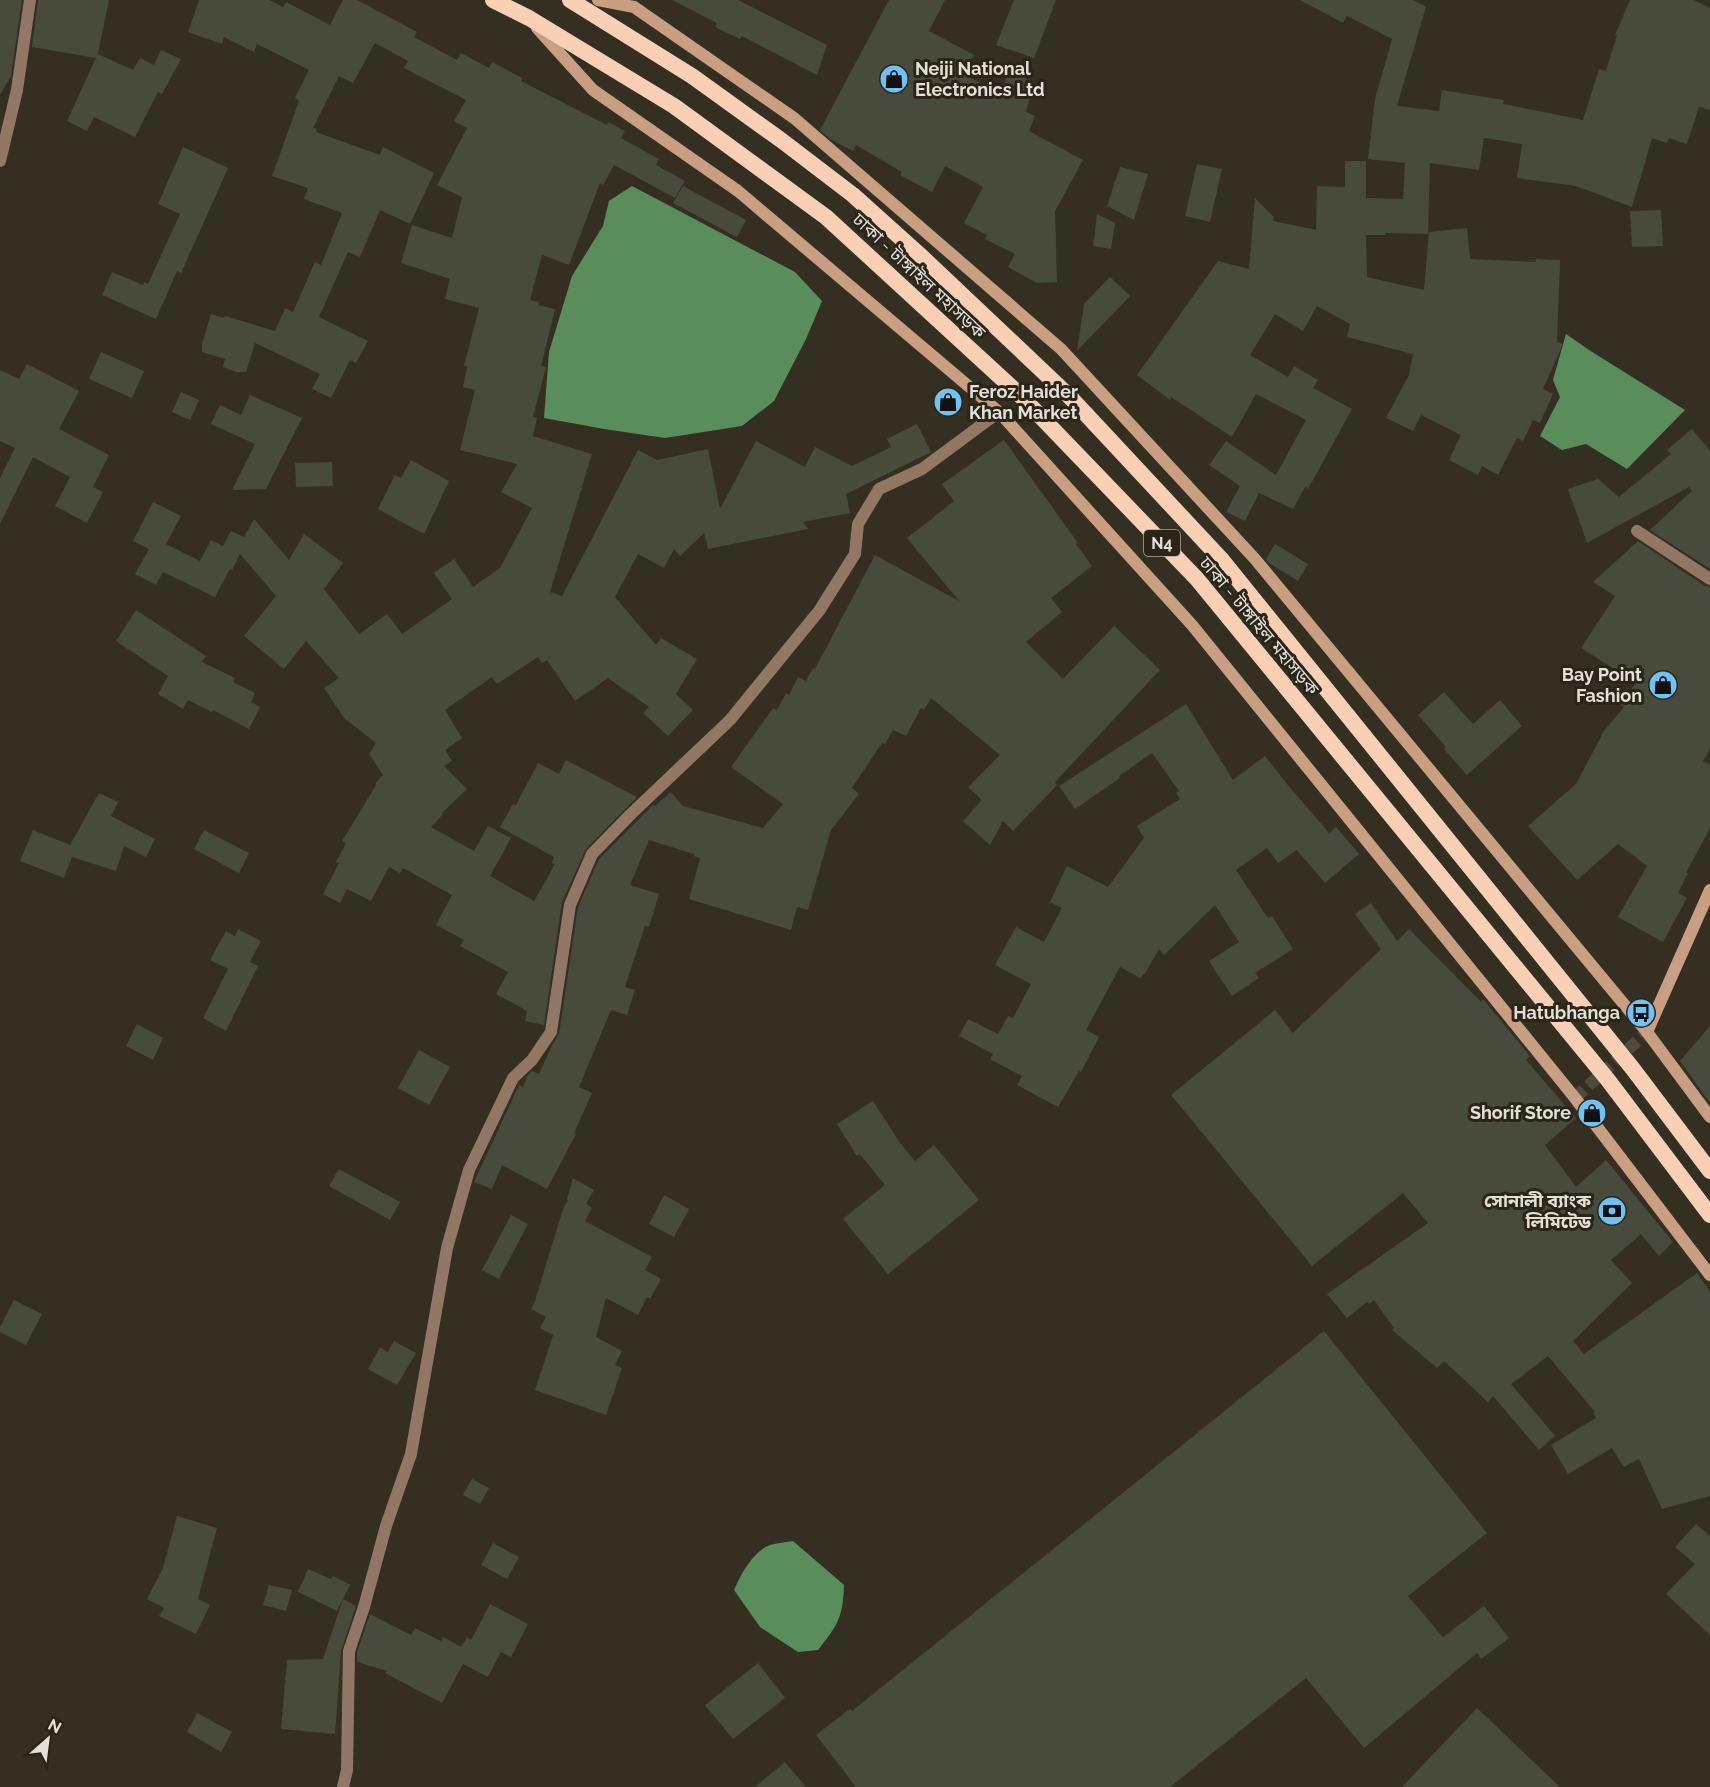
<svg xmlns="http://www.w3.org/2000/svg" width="1710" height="1787" font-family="Raleway,'Noto Sans Bengali',sans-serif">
<rect width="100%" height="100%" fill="#352f22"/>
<g fill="#598e5c">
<path d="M632,186L795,272L822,301L806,339L774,401L742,426L665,438L604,429L544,418L549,352L572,276L603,226L609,201Z"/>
<path d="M1566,334L1589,350L1685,410L1627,469L1586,444L1562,450L1540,436L1560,397L1553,380Z"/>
<path d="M793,1541L844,1585C843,1617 838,1625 818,1650L798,1652L760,1627L734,1590C741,1574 753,1551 770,1545C777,1543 786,1542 793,1541Z"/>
</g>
<g fill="#484a3c">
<path d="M0,0H22L11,76L0,95Z"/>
<path d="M38,0H109L97,58L98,54L133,70L140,58L154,65L161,50L181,59L162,94L158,92L135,137L94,117L87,131L67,121L96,58L32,47Z"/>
<path d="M199,0H269L283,7L286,2L330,25L343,0H357L417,32L414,37L457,60L461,53L489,68L492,62L522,78L521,81L607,125L608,122L625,131L621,138L659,159L656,165L685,181L675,198L614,165L603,185L600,183L569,265L542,255L530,300L539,302L538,305L555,309L541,366L546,367L533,417L537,418L533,436L592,454L550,592L562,596L638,450L657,460L708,449L720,509L756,441L805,467L815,447L852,466L891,447L887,439L917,424L931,452L846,494L850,513L803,522L808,529L708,549L704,533L680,556L674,549L664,568L638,554L615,597L656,645L661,638L697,659L676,694L693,710L668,736L643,713L649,707L608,678L575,701L547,660L542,663L538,657L497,684L492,677L445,710L462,738L445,750L452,761L444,766L467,789L442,813L443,814L431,827L474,851L488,826L511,838L490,876L534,901L555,864L552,863L554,857L500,827L513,804L516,805L538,763L559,774L566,760L637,797L586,849L562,902L544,1025L525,1021L527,1011L496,994L508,972L460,946L464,940L436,925L452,895L403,868L400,873L389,867L371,901L347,889L340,903L323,894L339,863L336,862L346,843L342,841L376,785L375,784L383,775L369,754L376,743L344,718L324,688L339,678L306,641L284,669L244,636L276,596L240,554L232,570L230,569L215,597L163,572L156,585L135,574L149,549L133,541L153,502L181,516L166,544L200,561L211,540L223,546L231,531L244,537L254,519L289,560L304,534L343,563L324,589L359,634L387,614L402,634L452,599L434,573L454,559L473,587L500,568L532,508L501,492L517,464L460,450L475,390L463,387L467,366H464L479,308L445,299L450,279L401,263L412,225L452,238L462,197L437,185L467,128L454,121L466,100L404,68L408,61L375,43L353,83L339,76L313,128L317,129L316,132L380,155L383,147L434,173L410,224L380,210L360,257L348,252L319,317L368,341L356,363L350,360L331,398L312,389L320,374L255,343L246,372H237L223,367L225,359L202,352V344L211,314L224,318L225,316L275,331L285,308L293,312L315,262L321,265L342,213L304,199L308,188L272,176L299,101L295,98L309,70L257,44L254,52L224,37L222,44L188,32Z"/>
<path d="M672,0H738L827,45L817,75L742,36L740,39L715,27L717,23Z"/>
<path d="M889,0H945L929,31L974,55L963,74L1000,93L1009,72L1034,82L1026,112L1035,116L1029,131L1083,160L1055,211L1057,282L1037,283L1008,267L1015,254L985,239L987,235L964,223L983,187L945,166L932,192L900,175L902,172L856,145L853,151L830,139L820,130Z"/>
<path d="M1014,0H1056L1034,58L996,45Z"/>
<path d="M1300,0H1413L1426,7L1397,106L1439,111L1442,90L1504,100L1503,104L1583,120L1599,69L1606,71L1617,35H1615L1630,0H1694L1710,8V110L1699,107L1687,144L1669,138L1667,143L1652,138L1632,207L1576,186L1517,178L1522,144L1484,138L1479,170L1430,163L1428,234L1386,233V235H1366L1367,277L1424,290L1429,232L1467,228L1470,259L1536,262V259L1560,260L1557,342L1563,344L1543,389L1553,394L1540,423L1533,420L1523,441L1517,438L1498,475L1482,466L1478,475L1449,460L1461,435L1421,415L1413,431L1386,418L1409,375L1413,354L1347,337L1350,324L1317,306L1303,331L1275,314L1250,355L1288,377L1294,366L1318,380L1313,388L1352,409L1308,489L1305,487L1293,509L1259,493L1245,521L1226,512L1240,486L1209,465L1226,441L1276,475L1306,420L1256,394L1232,437L1171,397L1170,400L1137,375L1218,261L1249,269L1255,198L1274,217L1273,221L1316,230L1317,186L1345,187V161H1366V198L1403,199L1405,163L1368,159L1375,99L1392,39L1347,16L1343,23Z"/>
<path d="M183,147L228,168L181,273L177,271L156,319L102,295L112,272L143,285L144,282L148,284L180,214L158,204Z"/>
<path d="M1197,164L1222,169L1210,222L1185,216Z"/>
<path d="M1120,167L1148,174L1134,220L1107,206Z"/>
<path d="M683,186L746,220L737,237L673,203Z"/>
<path d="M1661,210L1663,246L1632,247L1630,211Z"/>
<path d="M1097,214L1115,223L1111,249L1093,246Z"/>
<path d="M1110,277L1130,296L1077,351L1084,304Z"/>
<path d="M101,352L144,371L132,398L89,379Z"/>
<path d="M27,364L79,391L59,429L109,455L93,487L103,492L87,523L55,506L70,477L33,457L0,524V478L15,448L0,441V370L19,379Z"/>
<path d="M181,392L199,400L190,420L172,412Z"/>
<path d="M250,395L302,418L266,489L232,490L255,444L211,424L220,405L241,415Z"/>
<path d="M1692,429L1710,451V569L1650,530L1692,491L1689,487L1587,543L1568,489L1598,479L1619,497L1671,454L1667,450Z"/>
<path d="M1004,440L1078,543L1076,544L1092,566L1051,598L1062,612L1026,642L1063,679L1114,626L1160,670L1055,782L1057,785L1013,831L1003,821L990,845L963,821L982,800L968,787L1000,755L931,698L924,710L921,708L906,736L893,730L885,744L882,743L852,788L859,794L831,830L808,910L797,907L791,930L689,899L700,858L694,856V854L649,840L630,885L659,894L649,927L645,926L625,987L635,990L627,1015L611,1010L579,1087L592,1093L574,1133L576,1134L547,1189L502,1165L492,1189L474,1182L519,1085L523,1087L527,1076L532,1071L539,1074L551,1047L559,1034L578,907L599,859L653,805L655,806L671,792L683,806L763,828L783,804L731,767L773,708L777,710L786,693L789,695L798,677L806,681L813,668L815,669L875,555L959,601L907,538L954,501L942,484Z"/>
<path d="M411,460L449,481L424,534L378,509L395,475L401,478Z"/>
<path d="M332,462L333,486L296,487L295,463Z"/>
<path d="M1638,541L1705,586L1710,587V749L1703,761L1710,765V828L1686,873H1688L1678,893L1687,898L1663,942L1618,917L1647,866L1618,844L1577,880L1528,826L1576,784L1604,731L1624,707L1620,705L1636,683L1581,648L1615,596L1593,582Z"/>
<path d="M1275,544L1308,564L1298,581L1269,563L1266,559Z"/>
<path d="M136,610L206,656L202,662L235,678L233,682L255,693L251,702L260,707L249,729L213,710L212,712L188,700L183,709L158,694L168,676L116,641Z"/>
<path d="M1444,692L1473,724L1500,700L1522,726L1467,775L1444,749L1446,747L1418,715Z"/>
<path d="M1186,704L1233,780L1265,756L1287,784L1329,833L1336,827L1359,854L1325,883L1297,850L1278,863L1267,848L1236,870L1268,918L1272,916L1293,949L1255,973L1259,978L1232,996L1209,961L1239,942L1215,905L1164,955L1159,949L1146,972L1140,978L1120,967L1086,1030L1099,1037L1081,1072L1079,1071L1058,1107L1017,1085L1022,1076L990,1059L993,1054L959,1036L968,1019L998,1034L1008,1016L1013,1018L1031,984L995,965L1016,927L1044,942L1062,908L1050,902L1067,866L1108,887L1144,838L1137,826L1180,799L1176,793L1179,791L1152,753L1119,776L1120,778L1075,809L1059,786Z"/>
<path d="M99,793L118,802L111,816L155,839L146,857L124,846L116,871L72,857L64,878L20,861L33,830L70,845Z"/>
<path d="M204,830L249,853L239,873L194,849Z"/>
<path d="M1371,903L1397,941L1409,929L1481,1002L1483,999L1530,1056L1526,1060L1576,1118L1545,1145L1576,1187L1606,1160L1673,1242L1659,1256L1641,1234L1611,1260L1632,1283L1573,1341L1584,1354L1697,1273L1710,1292V1496L1662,1509L1639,1459L1624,1467L1612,1448L1568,1474L1551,1445L1596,1418L1593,1413L1595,1412L1548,1356L1511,1384L1555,1436L1539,1450L1493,1396L1488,1402L1444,1361L1437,1368L1392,1330L1394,1328L1374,1300L1369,1304L1367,1302L1347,1318L1327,1294L1428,1223L1403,1193L1312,1266L1171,1095L1275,1010L1293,1033L1381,949L1355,914Z"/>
<path d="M238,929L261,941L250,962L258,966L226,1031L203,1018L228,969L210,960L226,931L235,936Z"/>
<path d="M137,1024L163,1038L153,1060L126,1046Z"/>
<path d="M1710,1026V1103L1680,1061Z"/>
<path d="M419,1050L450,1067L429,1105L398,1088Z"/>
<path d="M873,1101L900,1143L915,1161L934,1145L979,1200L888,1274L843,1219L885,1185L860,1154L857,1156L837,1124Z"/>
<path d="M339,1169L400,1202L390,1220L329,1186Z"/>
<path d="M573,1178L594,1190L586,1204L592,1208L585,1221L652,1257L645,1270L661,1279L650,1299L647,1297L638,1315L606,1298L596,1337L622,1351L615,1365L622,1368L606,1415L535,1390L553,1335L540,1328L546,1317L531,1309L535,1301L563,1209L568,1200L567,1199Z"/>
<path d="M664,1195L689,1209L674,1237L649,1224Z"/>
<path d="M511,1215L528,1224L499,1279L482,1270Z"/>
<path d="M14,1300L42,1314L26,1345L0,1332V1327Z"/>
<path d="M1324,1331L1487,1533L1408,1596L1443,1637L1484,1606L1509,1638L1481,1659L1477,1653L1364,1748L1306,1678L1170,1787H856L816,1735L850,1709L852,1711Z"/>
<path d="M394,1341L416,1353L397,1385L368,1369L380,1347L388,1352Z"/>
<path d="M472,1479L489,1488L480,1504L463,1495Z"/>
<path d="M177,1516L217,1528L198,1599L210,1605L196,1634L159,1616L164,1608L147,1599L163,1568Z"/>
<path d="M1696,1524L1710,1536V1635L1666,1594L1695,1564L1675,1547Z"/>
<path d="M493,1543L519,1557L507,1579L481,1565Z"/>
<path d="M308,1569L331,1579L333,1576L350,1585L337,1611L298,1592Z"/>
<path d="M269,1585L292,1590L286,1611L263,1605Z"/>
<path d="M343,1599L356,1606L341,1651L335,1734L281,1729L287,1660L323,1659Z"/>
<path d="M490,1604L528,1624L511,1657L501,1652L488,1677L463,1664L442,1703L385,1673L387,1671L357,1662V1652L370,1614L411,1635L415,1628L441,1641L443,1637L461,1647L467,1637L471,1640Z"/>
<path d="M758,1663L785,1698L733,1739L705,1705Z"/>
<path d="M1477,1708L1560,1787H1402Z"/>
<path d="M197,1713L232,1732L221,1752L187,1732Z"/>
<path d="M785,1762L806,1787H755Z"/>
</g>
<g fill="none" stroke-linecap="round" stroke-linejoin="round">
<path stroke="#4f4a3d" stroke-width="12" stroke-dasharray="12 6" stroke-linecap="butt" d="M1575,1098L1647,1032"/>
<g stroke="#927766" stroke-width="12">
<path d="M0,161L17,90L30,0"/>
<path d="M1637,531L1710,579"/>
<path d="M343,1787L347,1770L349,1651L364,1607L386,1526L411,1454L447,1248L469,1170L513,1078L532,1060L551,1032L570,905L592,854L631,814L730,720L819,611L855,554L858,524L879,489L922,469L999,412"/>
</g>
<g stroke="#c99f83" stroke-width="12">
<path d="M598,0L634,7L794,118L1061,349L1255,559L1647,1032L1710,1117"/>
<path d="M537,28L593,90L738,191L999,412L1192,625L1575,1098L1710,1275"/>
<path d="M1647,1032L1710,890"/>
</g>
<g stroke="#f9d0b6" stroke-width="16">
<path d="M493,0L529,18L674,106L826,217L1020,395L1197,579L1608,1080L1710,1215"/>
<path d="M570,0L692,76L781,140L853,195L922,257L1069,396L1222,560L1633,1069L1710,1171"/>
</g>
</g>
<defs>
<g id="shop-disc" transform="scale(1.5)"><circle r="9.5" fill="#6fc2f4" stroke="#2b2518"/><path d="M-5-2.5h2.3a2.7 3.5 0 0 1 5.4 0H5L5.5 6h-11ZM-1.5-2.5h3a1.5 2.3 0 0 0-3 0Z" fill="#111"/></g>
<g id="bus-disc" transform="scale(1.5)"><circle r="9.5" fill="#6fc2f4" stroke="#2b2518"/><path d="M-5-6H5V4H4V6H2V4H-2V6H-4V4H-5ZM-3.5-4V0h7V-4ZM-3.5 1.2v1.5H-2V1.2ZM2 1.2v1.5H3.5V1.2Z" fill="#111"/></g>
<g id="bank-disc" transform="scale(1.5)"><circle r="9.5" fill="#6fc2f4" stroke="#2b2518"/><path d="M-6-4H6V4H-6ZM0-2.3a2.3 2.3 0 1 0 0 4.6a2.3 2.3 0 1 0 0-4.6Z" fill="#111"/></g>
</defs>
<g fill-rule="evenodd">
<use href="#shop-disc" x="894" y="79"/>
<use href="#shop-disc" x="948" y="402"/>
<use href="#shop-disc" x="1663" y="685"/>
<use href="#bus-disc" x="1641" y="1013"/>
<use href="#shop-disc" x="1592" y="1113"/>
<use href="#bank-disc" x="1612" y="1211"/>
</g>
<g text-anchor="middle" stroke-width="6" stroke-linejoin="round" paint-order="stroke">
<rect fill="#2b2518" stroke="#aca89e" stroke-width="1.5" x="1144" y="530" width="36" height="26" rx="4.5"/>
<g font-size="16" font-weight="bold" fill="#e4e0d8">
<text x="1162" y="549">N4</text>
</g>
<g font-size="18" font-weight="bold" fill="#e4e0d8" stroke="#2b2518" text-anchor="end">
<text x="915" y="75" text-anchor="start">Neiji National<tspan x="915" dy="21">Electronics Ltd</tspan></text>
<text x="969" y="398" text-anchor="start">Feroz Haider<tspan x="969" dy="21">Khan Market</tspan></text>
<text x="1642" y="681">Bay Point<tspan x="1642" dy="21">Fashion</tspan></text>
<text x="1620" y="1019">Hatubhanga</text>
<text x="1571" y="1119">Shorif Store</text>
<text x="1591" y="1207">সোনালী ব্যাংক<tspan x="1591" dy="21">লিমিটেড</tspan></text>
</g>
<g font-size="18" fill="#e4e0d8" stroke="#2b2518">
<text transform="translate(919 276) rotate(43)" y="6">ঢাকা - টাঙ্গাইল মহাসড়ক</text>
<text transform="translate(1259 626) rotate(50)" y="6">ঢাকা - টাঙ্গাইল মহাসড়ক</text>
</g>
</g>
<g transform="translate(48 1739) rotate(28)" stroke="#2b2518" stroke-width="4.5" paint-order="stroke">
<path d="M0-4.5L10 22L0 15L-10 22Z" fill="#e4e0d8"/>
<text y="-9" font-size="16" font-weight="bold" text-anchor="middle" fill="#e4e0d8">N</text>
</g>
</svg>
